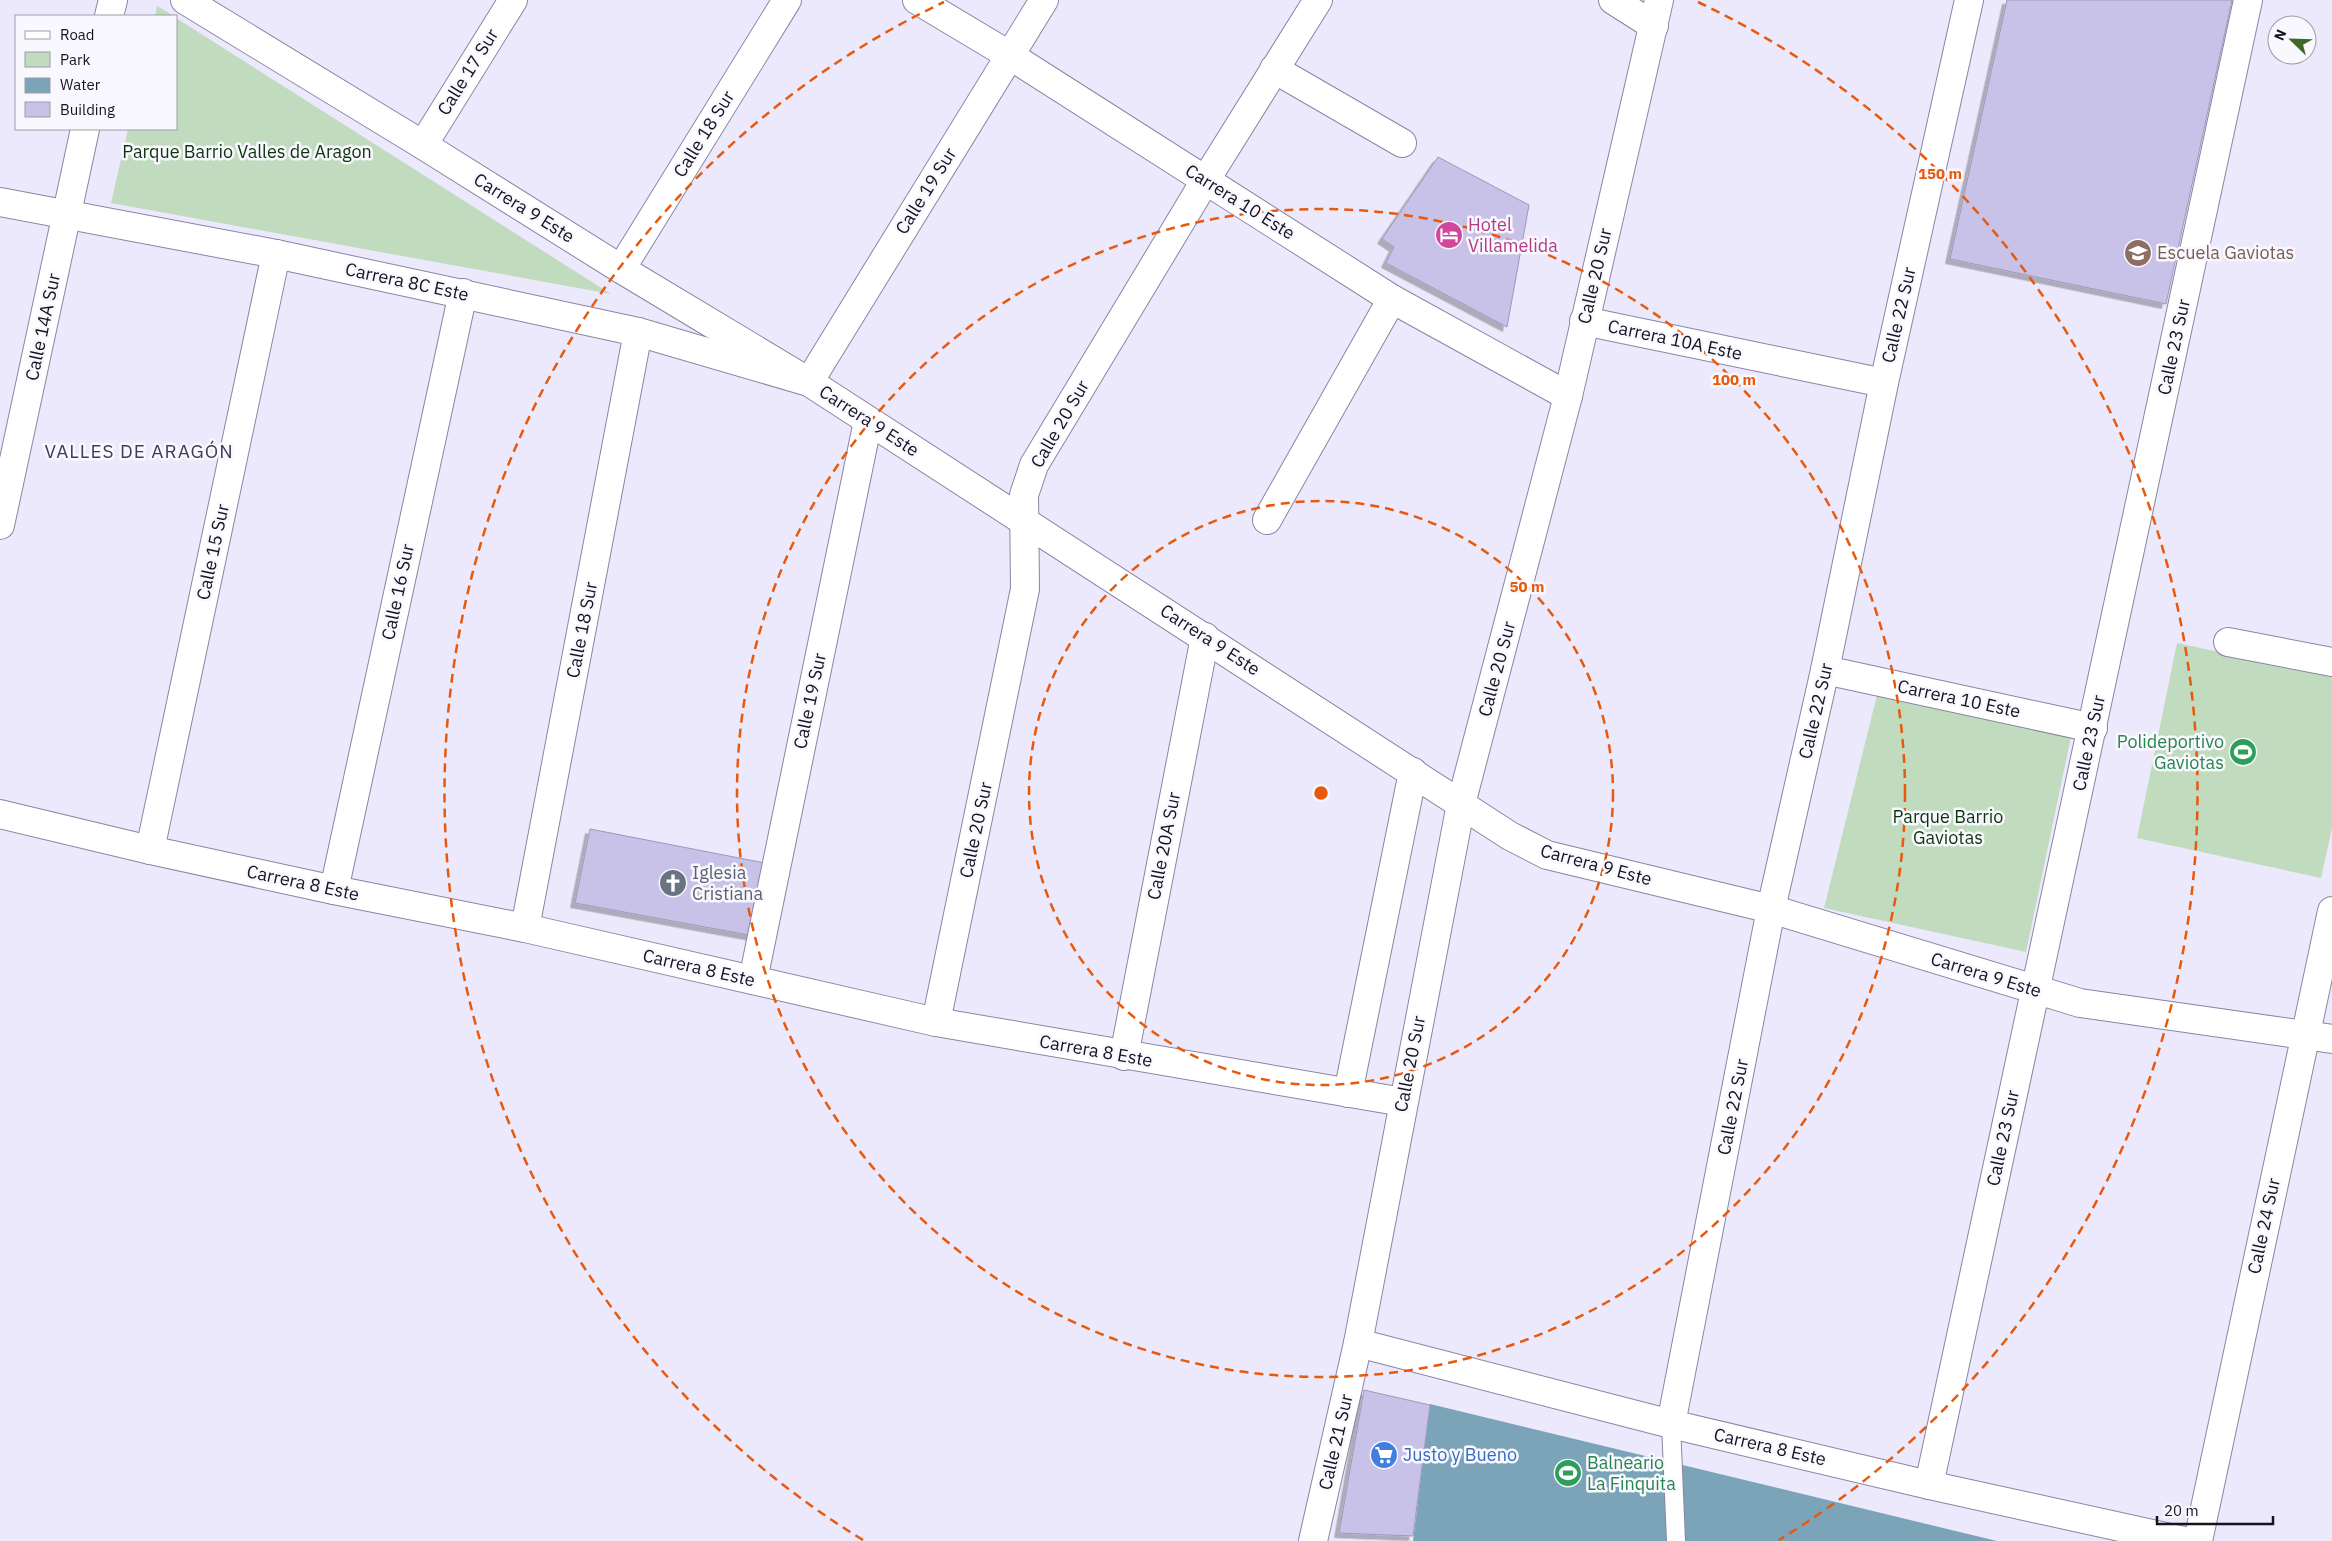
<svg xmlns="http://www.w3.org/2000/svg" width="2332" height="1541" font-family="'IBM Plex Sans',sans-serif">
<defs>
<filter id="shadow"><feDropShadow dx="-4.5" dy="4.5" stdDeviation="0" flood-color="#0004"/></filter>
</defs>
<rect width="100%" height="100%" fill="#ece9fd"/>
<g fill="#c1dbbf">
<path d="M157,6L174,16H155Z"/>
<path d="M176,18L611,294L111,203L128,129H176Z"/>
<path d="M2177,643L2332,676V828L2321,878L2137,838Z"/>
<path d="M1879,687L2072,732L2026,952L1824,908Z"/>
</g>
<path fill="#7ca4b9" d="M1430,1404L1997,1541H1413Z"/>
<g fill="#c8c2e8" stroke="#9d98b7" filter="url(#shadow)">
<path d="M2007,0H2232L2166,304L1950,259Z"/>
<path d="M1438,157L1529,205L1507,327L1386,263L1394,247L1382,239Z"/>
<path d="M590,829L770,864L754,936L575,903Z"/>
<path d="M1364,1390L1430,1405L1413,1536L1339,1533Z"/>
</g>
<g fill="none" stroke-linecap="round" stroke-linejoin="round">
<g stroke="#8a85a3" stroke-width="20">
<path id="lane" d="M1671,1424L1676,1541"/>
</g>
<g stroke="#8a85a3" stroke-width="30">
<g id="street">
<path d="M185,0L423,145L621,269L809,382L1510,836L1547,855L1771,909L2080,1003L2332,1039"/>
<path d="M917,0L1009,55L1392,299L1568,396"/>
<path d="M1613,0L1654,26"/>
<path d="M109,16L113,0"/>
<path d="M1274,69L1402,143"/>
<path d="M423,145L513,0"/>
<path d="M0,202L276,254L638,332L809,382L1044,0"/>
<path d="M621,269L787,0"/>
<path d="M1584,321L1884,383"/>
<path d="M1267,520L1392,299"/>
<path d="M0,525L85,129"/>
<path d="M2228,642L2332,662"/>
<path d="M1825,670L2093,728"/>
<path d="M0,814L150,850L334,890L525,928L936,1022L1403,1102"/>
<path d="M150,850L276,254"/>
<path d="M334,890L463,293"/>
<path d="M525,928L638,332"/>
<path d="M753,980L868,421"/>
<path d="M936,1022L1025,589L1024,495L1034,465L1205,181L1318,0"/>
<path d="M1124,1056L1205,637"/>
<path d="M1348,1093L1413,772"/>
<path d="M1358,1343L1671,1424L1929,1485L2184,1541"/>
<path d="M1671,1424L1771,909L1825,670L1884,383L1969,0"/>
<path d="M1929,1485L2248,0"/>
<path d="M2198,1541L2332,911"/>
</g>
</g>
<g stroke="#8a85a3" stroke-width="30">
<path id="secondary" d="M1313,1541L1358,1343L1461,804L1568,396L1659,0"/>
</g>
<use href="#lane" stroke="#fff" stroke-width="18"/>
<use href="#street" stroke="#fff" stroke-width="28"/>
<use href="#secondary" stroke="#fff" stroke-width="28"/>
</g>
<g fill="none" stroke="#e8590c" stroke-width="2.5" stroke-dasharray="9 6">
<circle cx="1321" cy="793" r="292"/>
<circle cx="1321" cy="793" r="584"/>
<path d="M863 1540A876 876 0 0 1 944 2M1698 2A876 876 0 0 1 1779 1540"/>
</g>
<defs>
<g id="hotel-disc" transform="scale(1.4375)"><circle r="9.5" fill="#d1479c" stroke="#f9f8ff"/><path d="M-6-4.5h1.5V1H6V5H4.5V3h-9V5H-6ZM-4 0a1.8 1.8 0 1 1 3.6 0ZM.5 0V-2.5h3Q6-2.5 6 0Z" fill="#fff"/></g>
<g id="school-disc" transform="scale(1.4375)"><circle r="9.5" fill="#8d6e63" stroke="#f9f8ff"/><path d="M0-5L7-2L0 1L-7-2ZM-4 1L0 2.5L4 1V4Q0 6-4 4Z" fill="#fff"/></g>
<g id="stadium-disc" transform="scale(1.4375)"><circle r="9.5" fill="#2e9e5b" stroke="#f9f8ff"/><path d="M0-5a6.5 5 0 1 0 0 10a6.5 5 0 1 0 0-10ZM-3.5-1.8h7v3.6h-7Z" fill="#fff"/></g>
<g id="church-disc" transform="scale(1.4375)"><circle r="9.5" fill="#6b7280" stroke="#f9f8ff"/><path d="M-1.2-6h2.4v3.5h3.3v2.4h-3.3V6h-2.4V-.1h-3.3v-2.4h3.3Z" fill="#fff"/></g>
<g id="supermarket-disc" transform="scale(1.4375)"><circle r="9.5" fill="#3f7fe0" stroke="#f9f8ff"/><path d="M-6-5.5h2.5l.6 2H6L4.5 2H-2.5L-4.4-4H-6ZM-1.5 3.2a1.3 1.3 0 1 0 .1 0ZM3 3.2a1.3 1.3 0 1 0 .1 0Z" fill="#fff"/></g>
</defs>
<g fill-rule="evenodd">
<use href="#hotel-disc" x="1449" y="235"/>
<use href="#school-disc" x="2138" y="253"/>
<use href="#stadium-disc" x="2243" y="752"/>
<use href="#church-disc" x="673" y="883"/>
<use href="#supermarket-disc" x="1384" y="1455"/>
<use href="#stadium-disc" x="1568" y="1473"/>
</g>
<g text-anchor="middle" stroke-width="5" stroke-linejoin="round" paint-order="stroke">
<g font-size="18" fill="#15131e" stroke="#f9f8ff">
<text transform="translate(468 72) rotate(-58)" y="6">Calle 17 Sur</text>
<text transform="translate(704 134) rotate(-58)" y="6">Calle 18 Sur</text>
<text transform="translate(926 191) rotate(-58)" y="6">Calle 19 Sur</text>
<text transform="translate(1240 202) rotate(32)" y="6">Carrera 10 Este</text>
<text transform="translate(524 208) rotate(32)" y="6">Carrera 9 Este</text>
<text transform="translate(1595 276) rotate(-77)" y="6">Calle 20 Sur</text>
<text transform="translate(407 282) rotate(12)" y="6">Carrera 8C Este</text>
<text transform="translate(1899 315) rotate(-77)" y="6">Calle 22 Sur</text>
<text transform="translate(43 327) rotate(-78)" y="6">Calle 14A Sur</text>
<text transform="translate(1675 340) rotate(12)" y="6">Carrera 10A Este</text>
<text transform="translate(2174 347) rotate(-78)" y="6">Calle 23 Sur</text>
<text transform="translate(869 421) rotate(33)" y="6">Carrera 9 Este</text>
<text transform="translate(1060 424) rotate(-60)" y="6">Calle 20 Sur</text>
<text transform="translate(213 552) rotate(-78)" y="6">Calle 15 Sur</text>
<text transform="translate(398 592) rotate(-78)" y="6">Calle 16 Sur</text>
<text transform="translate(582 630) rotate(-79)" y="6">Calle 18 Sur</text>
<text transform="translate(1210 640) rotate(33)" y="6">Carrera 9 Este</text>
<text transform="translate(1497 669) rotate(-75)" y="6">Calle 20 Sur</text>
<text transform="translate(1959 699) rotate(12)" y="6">Carrera 10 Este</text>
<text transform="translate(810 701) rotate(-78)" y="6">Calle 19 Sur</text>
<text transform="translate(1816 711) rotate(-77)" y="6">Calle 22 Sur</text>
<text transform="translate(2089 743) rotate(-78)" y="6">Calle 23 Sur</text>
<text transform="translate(976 830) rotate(-78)" y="6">Calle 20 Sur</text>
<text transform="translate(1164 846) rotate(-79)" y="6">Calle 20A Sur</text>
<text transform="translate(1596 865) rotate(15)" y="6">Carrera 9 Este</text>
<text transform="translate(303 883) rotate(12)" y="6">Carrera 8 Este</text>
<text transform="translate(699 968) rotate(13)" y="6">Carrera 8 Este</text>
<text transform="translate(1986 975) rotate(17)" y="6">Carrera 9 Este</text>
<text transform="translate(1096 1051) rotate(10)" y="6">Carrera 8 Este</text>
<text transform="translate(1410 1064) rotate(-79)" y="6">Calle 20 Sur</text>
<text transform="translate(1733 1107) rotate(-79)" y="6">Calle 22 Sur</text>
<text transform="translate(2003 1138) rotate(-78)" y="6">Calle 23 Sur</text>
<text transform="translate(2264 1226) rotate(-78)" y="6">Calle 24 Sur</text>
<text transform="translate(1336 1442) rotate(-77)" y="6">Calle 21 Sur</text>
<text transform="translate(1770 1447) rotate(13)" y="6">Carrera 8 Este</text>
</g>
<g font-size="18" fill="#0c360c" stroke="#f9f8ff">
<text x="247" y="158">Parque Barrio Valles de Aragon</text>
<text x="1948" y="823">Parque Barrio<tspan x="1948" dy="21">Gaviotas</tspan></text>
</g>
<g font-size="18" fill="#b23c85" stroke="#f9f8ff" text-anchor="start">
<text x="1468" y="231">Hotel<tspan x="1468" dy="21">Villamelida</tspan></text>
</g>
<g font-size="18" fill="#785e54" stroke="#f9f8ff" text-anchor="start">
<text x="2157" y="259">Escuela Gaviotas</text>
</g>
<g font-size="18" fill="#27864d" stroke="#f9f8ff" text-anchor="end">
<text x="2224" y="748">Polideportivo<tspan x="2224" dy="21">Gaviotas</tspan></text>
<text x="1587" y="1469" text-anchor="start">Balneario<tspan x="1587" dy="21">La Finquita</tspan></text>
</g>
<g font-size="18" fill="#5b616d" stroke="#f9f8ff" text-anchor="start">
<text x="692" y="879">Iglesia<tspan x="692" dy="21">Cristiana</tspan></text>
</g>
<g font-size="18" fill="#366cbe" stroke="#f9f8ff" text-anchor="start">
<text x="1403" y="1461">Justo y Bueno</text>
</g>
<g font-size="19" letter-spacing="1" fill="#413c56" stroke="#f9f8ff">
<text x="139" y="458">VALLES DE ARAGÓN</text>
</g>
</g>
<circle cx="1321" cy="793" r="8" fill="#e8590c" stroke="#f9f8ff" stroke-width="2.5"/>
<g font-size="15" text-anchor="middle" font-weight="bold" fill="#e8590c" stroke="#f9f8ff" stroke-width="5" stroke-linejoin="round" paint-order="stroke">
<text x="1940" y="179">150 m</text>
<text x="1734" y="385">100 m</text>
<text x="1527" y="592">50 m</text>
</g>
<rect x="15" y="15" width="162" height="115" fill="#f9f8ff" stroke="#9e9ca5"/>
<rect x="25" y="31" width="25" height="8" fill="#ffffff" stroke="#9e9ca5"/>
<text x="60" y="40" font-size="15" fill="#15131e">Road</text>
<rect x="25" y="52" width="25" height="15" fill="#c1dbbf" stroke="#9e9ca5"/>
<text x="60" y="65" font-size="15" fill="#15131e">Park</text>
<rect x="25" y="78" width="25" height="15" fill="#7ca4b9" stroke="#9e9ca5"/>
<text x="60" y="90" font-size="15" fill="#15131e">Water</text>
<rect x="25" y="102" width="25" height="15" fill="#c8c2e8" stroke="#9e9ca5"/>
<text x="60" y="115" font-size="15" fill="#15131e">Building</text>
<g transform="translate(2292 40) rotate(293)"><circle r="24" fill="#f9f8ff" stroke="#9e9ca5"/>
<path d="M0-4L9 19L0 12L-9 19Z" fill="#3e6a27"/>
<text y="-8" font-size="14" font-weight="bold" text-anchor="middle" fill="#15131e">N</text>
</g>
<path d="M2157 1516v8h116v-8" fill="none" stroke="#15131e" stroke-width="2.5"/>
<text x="2164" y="1516" font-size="15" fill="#15131e" stroke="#f9f8ff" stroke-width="4" paint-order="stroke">20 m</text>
</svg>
